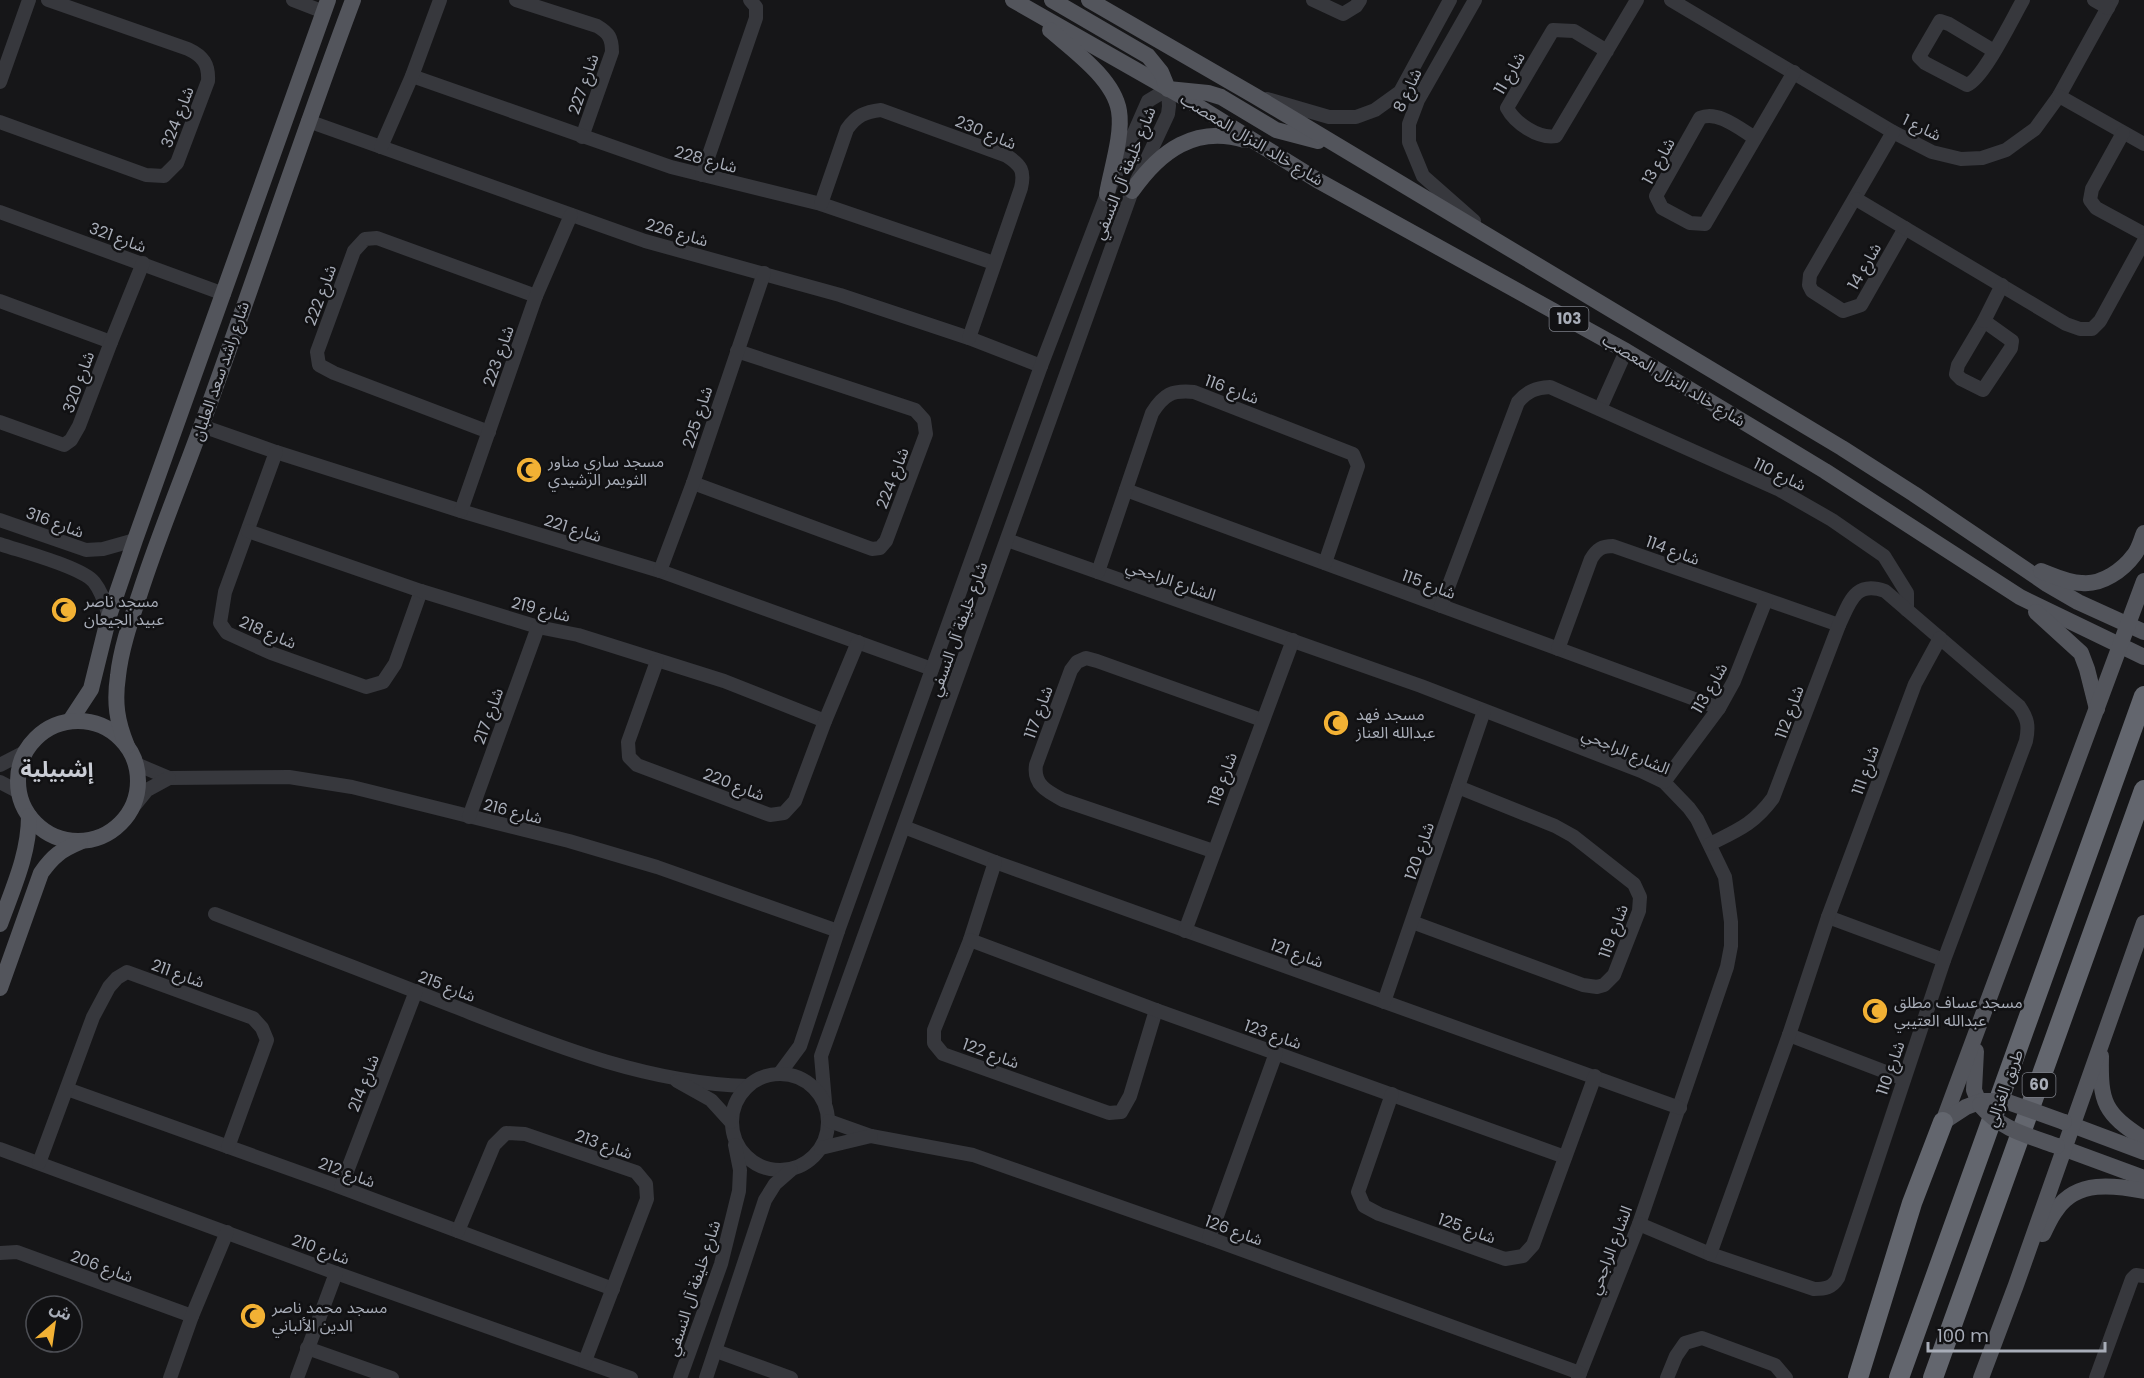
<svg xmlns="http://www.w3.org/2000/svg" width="2144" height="1378" font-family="Poppins,'Noto Sans Arabic',sans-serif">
<rect width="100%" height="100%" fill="#161618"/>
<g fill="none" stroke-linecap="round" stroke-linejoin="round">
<g stroke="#37383d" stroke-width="14">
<path d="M293,0L324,12"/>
<path d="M516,0L597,26C609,33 612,38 612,52L582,137"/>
<path d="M1313,0L1343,14L1356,6L1360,0"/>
<path d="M1671,0L1893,132L1932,152L1961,159L1982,158L2006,150L2035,129L2059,96L2112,0"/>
<path d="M2094,0L2108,8"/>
<path d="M1607,51L1574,31L1553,30L1507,108C1515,123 1538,139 1556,136L1637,0"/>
<path d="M1994,51L1949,24L1940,21L1919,57L1925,63L1967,85C1984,78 2012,19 2023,0"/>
<path d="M412,76L671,167L821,204L994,263"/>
<path d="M0,82L29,0"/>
<path d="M2059,96L2144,144"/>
<path d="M1267,99L1329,117H1356L1375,110L1400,92L1450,0"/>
<path d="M308,121L645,241L840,295L969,338L1041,366"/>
<path d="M0,122L146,175L164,176L177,163L208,81C209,64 203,56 188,49L48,0"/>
<path d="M1893,132L1810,275L1809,285L1812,291L1843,311L1861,305L1905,228"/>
<path d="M2123,133L2092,189L2090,200L2096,208L2144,234"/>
<path d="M1755,138C1740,129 1718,110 1700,118L1656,196L1662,208L1690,223L1705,224L1794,72"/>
<path d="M381,147L412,76L440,0"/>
<path d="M702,175L756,18V7L750,0"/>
<path d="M1856,199L2066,324L2080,329H2092L2100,321L2144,241"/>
<path d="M821,204L847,129C857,115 865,112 881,110L1007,156C1021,165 1025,171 1021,188L969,338"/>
<path d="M0,212L224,294"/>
<path d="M1474,221L1423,176L1409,142V124L1418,100L1475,0"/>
<path d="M0,301L111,342"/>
<path d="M1984,321L2012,341L2011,348L1983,390L1961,379L1956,374L1958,365Z"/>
<path d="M1984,321L2002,285"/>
<path d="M1600,409L1626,351"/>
<path d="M0,422L64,445L71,440L79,426L111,342L143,263"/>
<path d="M202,426L276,452L461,511L660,571L932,669"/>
<path d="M489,432L334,373L319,365L317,352L354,251L365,239L377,238L536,296"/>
<path d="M276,452L225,592L220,623L227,633L271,653L366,687L383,682L395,664L421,591"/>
<path d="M693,483L872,549L880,548L886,541L926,434L924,420L915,410L737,351"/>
<path d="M1126,490L1719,708"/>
<path d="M461,511L536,296L571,215"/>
<path d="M0,520L86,550L103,549L135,540"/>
<path d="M248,531L421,591L538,627L578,635L724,681L825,721"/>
<path d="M1007,540L1421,686L1641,771L1664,782L1689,808L1697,819L1725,877L1731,922V946L1727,967L1639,1224L1578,1378"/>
<path d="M0,544C20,551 82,567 94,582C102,592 105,604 109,616"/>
<path d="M660,571L693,483L764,273"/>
<path d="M1098,572L1152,413C1164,394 1172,390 1194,392L1353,454L1358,466L1325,563"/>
<path d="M1441,606L1518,402C1528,391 1535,388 1550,387L1778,489L1832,520L1884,556L1907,593V610"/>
<path d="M1558,649L1591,559C1597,549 1602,546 1613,546L1839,625"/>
<path d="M657,661L628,742L629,757L637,765L770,815L784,813L795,801L825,721L858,642"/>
<path d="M136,764L169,778L289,777L352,787L569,841L657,867L838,931"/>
<path d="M0,765L25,752"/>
<path d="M0,782L19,792"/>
<path d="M1664,782L1719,708L1734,681L1766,600"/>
<path d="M130,811L147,790L169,778"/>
<path d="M469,817L538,627"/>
<path d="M904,827L995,862L1680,1108"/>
<path d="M1213,851L1063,800C1048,792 1033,785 1036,765L1071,670L1077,662L1086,658L1097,661L1262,720"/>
<path d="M995,862L970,940L934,1030V1043L943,1054L1109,1113L1121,1112L1130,1096L1156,1010"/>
<path d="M215,914C294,944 374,975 453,1006C548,1043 644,1083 747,1086"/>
<path d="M1828,917L1944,960"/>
<path d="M1412,922L1583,985L1597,987L1604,985L1614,975L1639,911L1640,897L1634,884L1573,836L1555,826L1458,787"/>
<path d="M1185,931L1293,640"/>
<path d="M970,940L1156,1010L1565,1157"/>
<path d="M1384,1002L1484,711"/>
<path d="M1789,1035L1904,1079"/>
<path d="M780,1073L800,1046L838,931L1041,366L1107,194L1148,101L1168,89L1169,106L1168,114L1132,191L821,1056L825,1102"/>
<circle cx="780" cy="1122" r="48"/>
<path d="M677,1081L711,1100L731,1122"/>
<path d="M67,1089L329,1183L613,1289"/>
<path d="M1392,1094L1358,1192L1364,1206L1379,1214L1505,1259L1523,1256L1533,1245L1595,1076"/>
<path d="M829,1121L871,1136L973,1155L1209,1238L1580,1373"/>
<path d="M821,1148L871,1136"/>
<path d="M0,1149L336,1273L631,1378"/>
<path d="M39,1163L93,1017L109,987L117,978L127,972L253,1018L262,1028L267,1040L228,1147"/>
<path d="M341,1187L416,991"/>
<path d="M1639,1224L1710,1254L1814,1289C1825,1289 1832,1288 1838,1278L1944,960L2026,741C2029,726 2028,719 2019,706L1885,591C1855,580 1850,602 1839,625L1773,798C1754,824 1738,830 1710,844"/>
<path d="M458,1231L494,1145L506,1133L525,1134L636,1172L646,1184L647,1199L585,1361"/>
<path d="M1209,1238L1276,1053"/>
<path d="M0,1253L17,1252L192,1316"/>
<path d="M1710,1254L1789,1035L1828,917L1915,684L1940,638"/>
<path d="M307,1348L392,1378"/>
<path d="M716,1351L791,1378"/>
<path d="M170,1378L192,1316L227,1232"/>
<path d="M297,1378L336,1273"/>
<path d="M680,1378L721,1264L739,1191L740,1170L735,1145"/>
<path d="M706,1378L765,1200L775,1184L791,1170"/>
<path d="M1667,1378L1676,1356L1685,1343L1702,1338L1775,1365L1786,1378"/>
<path d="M2096,1378L2132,1279L2136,1275L2144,1276"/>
</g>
<g stroke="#53555c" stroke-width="16">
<path d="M1013,0L1178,94L1317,180L1626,351L1825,471L2020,597L2144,657"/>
<path d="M1052,0L1148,56L1161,72L1168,89L1208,93L1221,97L1276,130L1318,141"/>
<path d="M1089,0L1255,96L1842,448L1914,494L2047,584L2078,602L2144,632"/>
<path d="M1050,30C1073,50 1114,79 1119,111C1123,135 1111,170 1107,194"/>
<path d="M1132,191C1160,151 1195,125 1245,140"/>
<path d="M2041,571C2054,576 2068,583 2082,583C2102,585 2123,570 2134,555C2139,549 2141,540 2144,533"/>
<path d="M2036,612L2081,653L2087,669L2097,709"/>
<path d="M70,721L91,689L109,616L135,540L328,0"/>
<circle cx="78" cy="781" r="60"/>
<path d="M127,746C117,722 114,703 118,676C121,648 131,620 140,593C158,537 181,482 201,427C253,285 300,141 353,0"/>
<path d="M0,924C13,888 29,854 29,816"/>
<path d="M0,988L41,873C53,856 61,850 80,842"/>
<path d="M1976,1051L1974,1090L1980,1105"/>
<path d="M2101,1056C2100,1103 2104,1113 2144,1139"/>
<path d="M1943,1122L2144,581"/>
<path d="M1943,1122L1966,1107L1982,1101"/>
<path d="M2064,1122L2144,1152"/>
<path d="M2057,1146L2144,1178"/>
<path d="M2043,1234C2047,1226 2051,1216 2057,1209C2077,1180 2114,1185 2144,1191"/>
<path d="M1981,1378L2016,1285L2144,923"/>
</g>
<g stroke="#63666e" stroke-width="20">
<path d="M1858,1378L1912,1203L1943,1122"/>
<path d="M1899,1378L2144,696"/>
<path d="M1933,1378L2144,790"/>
</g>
<g stroke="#53555c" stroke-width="16">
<path d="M1982,1101H2005L2064,1122"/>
<path d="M1980,1105C2000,1129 2029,1136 2057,1146"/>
</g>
</g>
<defs>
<g id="mosque-disc" transform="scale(1.35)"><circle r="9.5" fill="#f2b134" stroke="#111113"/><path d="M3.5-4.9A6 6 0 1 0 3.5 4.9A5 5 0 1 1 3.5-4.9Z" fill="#111"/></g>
</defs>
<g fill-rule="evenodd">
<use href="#mosque-disc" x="529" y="470"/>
<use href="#mosque-disc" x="64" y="610"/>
<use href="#mosque-disc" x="1336" y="723"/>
<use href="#mosque-disc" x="1875" y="1011"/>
<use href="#mosque-disc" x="253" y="1316"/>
</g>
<g text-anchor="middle" stroke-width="5" stroke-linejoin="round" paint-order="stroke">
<g fill="#111113" stroke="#7b7e86" stroke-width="1.5">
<rect x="1549.5" y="307" width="39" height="24" rx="4.5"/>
<rect x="2022.5" y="1073" width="33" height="24" rx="4.5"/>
</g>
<g font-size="15" font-weight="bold" fill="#a8adb8">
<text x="1569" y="324">103</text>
<text x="2039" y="1090">60</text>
</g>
<g font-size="16" fill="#a8adb8" stroke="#111113">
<text transform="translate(1509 73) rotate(-60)" y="6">شارع 11</text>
<text transform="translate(583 84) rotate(-71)" y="6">شارع 227</text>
<text transform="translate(1407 90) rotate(-65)" y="6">شارع 8</text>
<text transform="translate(177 117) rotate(-69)" y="6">شارع 324</text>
<text transform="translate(1922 127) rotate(26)" y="6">شارع 1</text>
<text transform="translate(986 132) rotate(22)" y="6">شارع 230</text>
<text transform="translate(1252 139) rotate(31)" y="6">شارع خالد النزال المعصب</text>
<text transform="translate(706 159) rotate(15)" y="6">شارع 228</text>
<text transform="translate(1658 161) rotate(-61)" y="6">شارع 13</text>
<text transform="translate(1124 173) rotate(-68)" y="6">شارع خليفة آل النسفي</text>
<text transform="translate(677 232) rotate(16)" y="6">شارع 226</text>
<text transform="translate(118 237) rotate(20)" y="6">شارع 321</text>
<text transform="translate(1864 266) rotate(-60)" y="6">شارع 14</text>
<text transform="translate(320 295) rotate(-70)" y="6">شارع 222</text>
<text transform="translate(498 356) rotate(-71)" y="6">شارع 223</text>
<text transform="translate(220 371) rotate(-71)" y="6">شارع راشد سعد العلبان</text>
<text transform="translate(1674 380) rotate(31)" y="6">شارع خالد النزال المعصب</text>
<text transform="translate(78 382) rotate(-70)" y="6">شارع 320</text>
<text transform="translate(1232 389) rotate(20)" y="6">شارع 116</text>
<text transform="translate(697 417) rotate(-72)" y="6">شارع 225</text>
<text transform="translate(1780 474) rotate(26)" y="6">شارع 110</text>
<text transform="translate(892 478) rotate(-69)" y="6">شارع 224</text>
<text transform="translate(55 522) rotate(20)" y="6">شارع 316</text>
<text transform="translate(573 528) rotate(17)" y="6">شارع 221</text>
<text transform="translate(1673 550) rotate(20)" y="6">114 شارع</text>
<text transform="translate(1171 580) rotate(19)" y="6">الشارع الراجحي</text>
<text transform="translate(1429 584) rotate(20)" y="6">شارع 115</text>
<text transform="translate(541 609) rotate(14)" y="6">شارع 219</text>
<text transform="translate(958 629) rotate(-70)" y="6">شارع خليفة آل النسفي</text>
<text transform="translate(268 632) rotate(23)" y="6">شارع 218</text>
<text transform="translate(1709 688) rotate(-60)" y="6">شارع 113</text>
<text transform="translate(1038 712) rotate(-70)" y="6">شارع 117</text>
<text transform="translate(1789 712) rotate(-70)" y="6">شارع 112</text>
<text transform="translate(488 716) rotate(-70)" y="6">شارع 217</text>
<text transform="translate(1626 751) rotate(23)" y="6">الشارع الراجحي</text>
<text transform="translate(1865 770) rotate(-70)" y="6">شارع 111</text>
<text transform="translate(1222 779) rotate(-70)" y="6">شارع 118</text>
<text transform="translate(734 784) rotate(21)" y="6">شارع 220</text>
<text transform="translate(513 811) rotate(14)" y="6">شارع 216</text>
<text transform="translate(1419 851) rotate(-71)" y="6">شارع 120</text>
<text transform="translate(1613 931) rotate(-70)" y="6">شارع 119</text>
<text transform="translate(1297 953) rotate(20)" y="6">شارع 121</text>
<text transform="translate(178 973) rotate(20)" y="6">شارع 211</text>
<text transform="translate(447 986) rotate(21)" y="6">شارع 215</text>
<text transform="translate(1273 1034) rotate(19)" y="6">شارع 123</text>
<text transform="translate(991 1053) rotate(20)" y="6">شارع 122</text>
<text transform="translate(1890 1068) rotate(-71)" y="6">شارع 110</text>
<text transform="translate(363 1083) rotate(-69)" y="6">شارع 214</text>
<text transform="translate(2004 1088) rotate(-70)" y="6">طريق الغزالي</text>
<text transform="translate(604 1144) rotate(19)" y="6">شارع 213</text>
<text transform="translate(347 1172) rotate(20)" y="6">شارع 212</text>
<text transform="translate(1467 1228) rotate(20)" y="6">شارع 125</text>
<text transform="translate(1234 1230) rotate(20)" y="6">شارع 126</text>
<text transform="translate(321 1249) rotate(20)" y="6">شارع 210</text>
<text transform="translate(1610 1250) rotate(-69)" y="6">الشارع الراجحي</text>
<text transform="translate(102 1266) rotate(20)" y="6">شارع 206</text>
<text transform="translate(693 1288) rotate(-72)" y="6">شارع خليفة آل النسفي</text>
</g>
<g font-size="16" fill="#a8adb8" stroke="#111113" text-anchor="start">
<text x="548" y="467">مسجد ساري مناور<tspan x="548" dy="18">الثويمر الرشيدي</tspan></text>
<text x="84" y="607">مسجد ناصر<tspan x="84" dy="18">عبيد الجيعان</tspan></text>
<text x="1356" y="720">مسجد فهد<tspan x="1356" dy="18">عبدالله العناز</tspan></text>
<text x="1894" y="1008">مسجد عساف مطلق<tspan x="1894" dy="18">عبدالله العتيبي</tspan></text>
<text x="272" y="1313">مسجد محمد ناصر<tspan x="272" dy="18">الدين الألباني</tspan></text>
</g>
<g font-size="22" font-weight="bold" fill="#c9ccd4" stroke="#111113">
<text x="57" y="777">إشبيلية</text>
</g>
</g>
<g transform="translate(54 1324) rotate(29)"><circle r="28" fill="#111113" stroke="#4d4f55" stroke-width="1.5"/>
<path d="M0-4.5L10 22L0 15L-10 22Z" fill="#f2b134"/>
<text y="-9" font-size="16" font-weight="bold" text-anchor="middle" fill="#a8adb8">ش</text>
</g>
<path d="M1928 1342v9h177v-9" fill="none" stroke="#a8adb8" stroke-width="3"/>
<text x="1937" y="1342" font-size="18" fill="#a8adb8" stroke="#111113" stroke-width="4.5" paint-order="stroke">100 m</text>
</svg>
